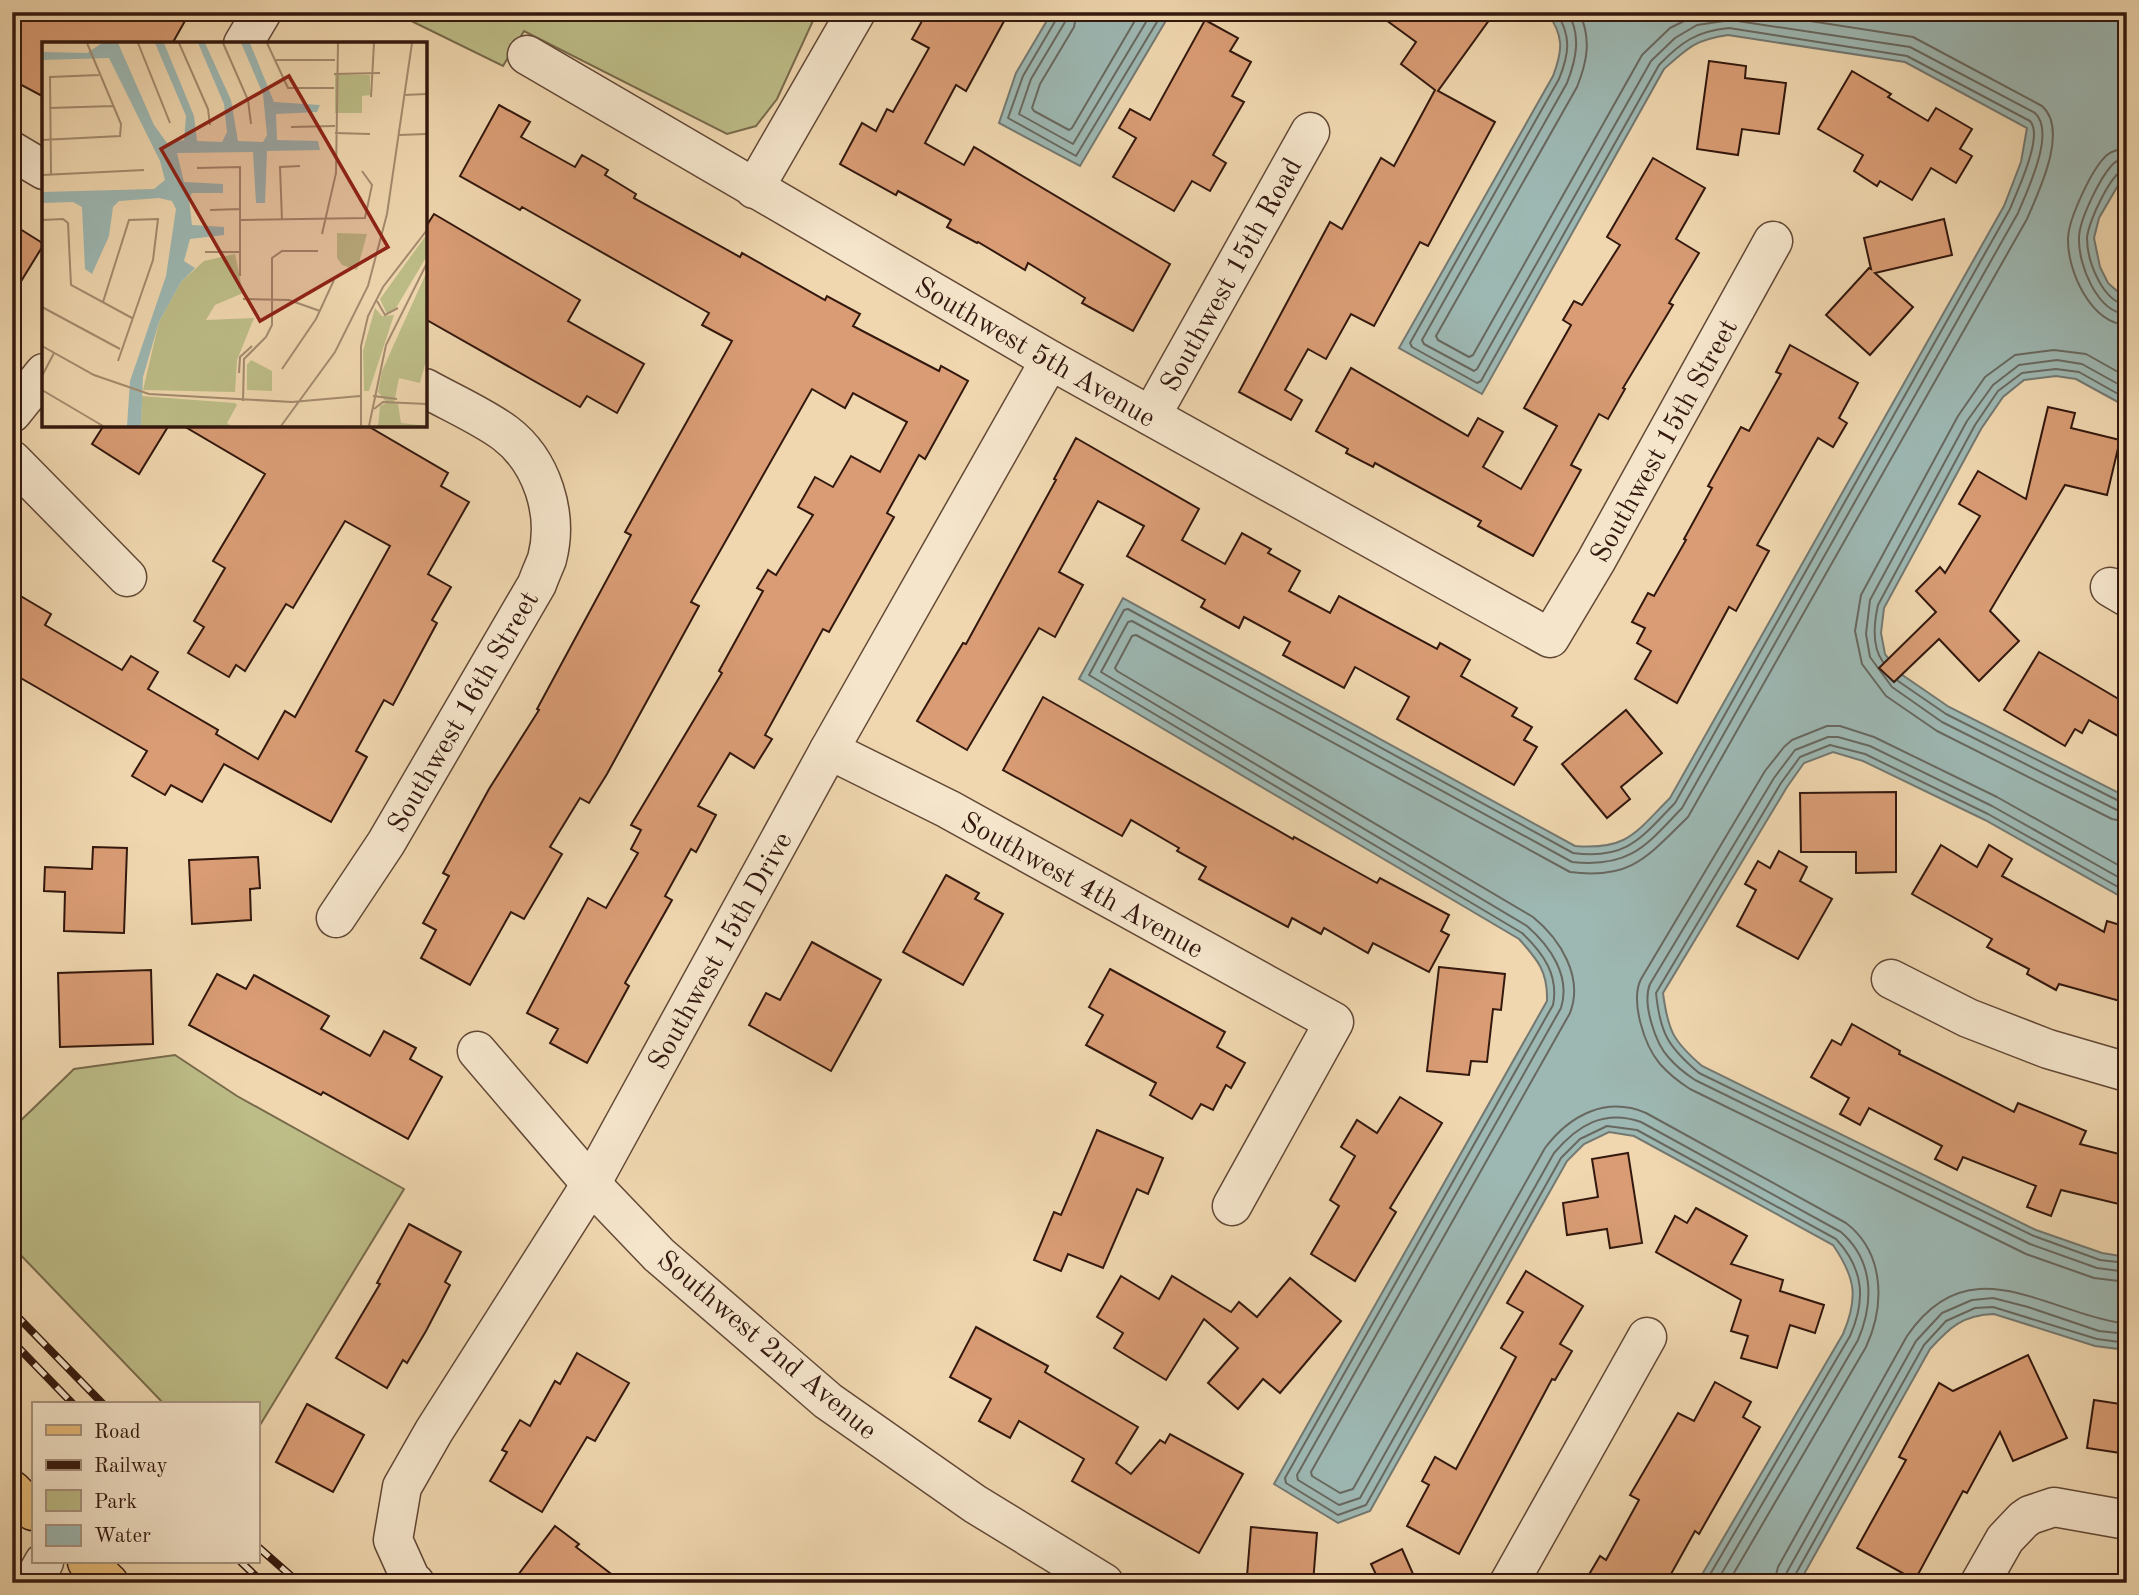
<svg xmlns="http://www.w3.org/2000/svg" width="2139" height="1595" font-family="'Old Standard TT',serif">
<rect width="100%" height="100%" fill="#f0d7af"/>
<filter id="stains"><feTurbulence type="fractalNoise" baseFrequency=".00286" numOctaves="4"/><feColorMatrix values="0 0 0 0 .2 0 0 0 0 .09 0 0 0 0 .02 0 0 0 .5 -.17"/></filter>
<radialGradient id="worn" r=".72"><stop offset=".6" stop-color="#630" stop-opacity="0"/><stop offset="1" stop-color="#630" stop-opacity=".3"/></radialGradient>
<g fill="#bdbd88" stroke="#786a4b" stroke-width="2">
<path d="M393,12H817L777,99L756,126L727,134L524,31L503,66Z"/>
<path d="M175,1055L237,1096L404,1189L257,1430V1404H164L12,1246V1129L74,1069Z"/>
</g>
<g fill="#9db8b3" stroke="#737871" stroke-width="2">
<path d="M1052,12H1171L1080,166L999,123L1016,73Z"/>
<path d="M1547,12H2127V170L2099,218L2094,238L2100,267L2108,283L2127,300V407L2076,379L2056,376L2024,380L2003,397L1981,429L1884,608L1881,633L1885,654L1901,674L1949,707L2127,797V900L1985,820L1863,761L1833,752L1804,763L1787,787L1663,993C1668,1031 1673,1041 1702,1066L2036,1230L2102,1253L2127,1257V1350L2095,1346L1994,1314C1963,1315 1950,1327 1930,1349L1799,1583H1697L1843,1334C1859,1297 1855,1277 1833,1245L1634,1136L1609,1132L1584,1144L1567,1161L1370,1511L1338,1523L1274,1484L1547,1001C1548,972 1538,960 1519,939L1079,679L1123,598L1575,846C1628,850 1635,833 1670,798L2004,206L2021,162L2027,128L1905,62L1728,35C1695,40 1689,47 1664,69L1482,394L1399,348L1553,76C1563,50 1564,36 1547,12Z"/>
</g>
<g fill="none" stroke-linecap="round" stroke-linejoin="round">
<g stroke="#686860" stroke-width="2">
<path d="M1058,12L1057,18L1023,76L1008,118L1076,156L1163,12"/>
<path d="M1066,12L1065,22L1031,79L1019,114L1073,144L1152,12"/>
<path d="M1077,12L1074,27L1040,84L1032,108L1034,111L1069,130L1072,128L1140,12"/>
<path d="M1556,12C1572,36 1569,54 1559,79L1410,343L1412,347L1477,383L1481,381L1659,65C1681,42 1697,31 1729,28L1907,56L2030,121C2044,136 2017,191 2010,209L1675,803C1641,838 1627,860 1573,853L1128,609L1124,610L1089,675L1522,933C1543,953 1559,975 1553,1005L1285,1478L1286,1483L1338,1515L1366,1505L1561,1158L1580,1139L1607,1126L1637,1130L1836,1239C1864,1269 1866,1300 1850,1336L1705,1583"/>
<path d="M1567,12C1582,34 1576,60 1567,83L1422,340L1424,344L1474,371L1477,369L1651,61L1675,38L1697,25L1731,20L1910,47L2035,113C2056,132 2027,191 2018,213L1682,808C1645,847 1629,868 1572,862L1132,621L1128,622L1101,672L1527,926C1550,946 1571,976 1561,1008L1297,1475L1298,1480L1339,1505L1360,1498L1554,1153C1578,1125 1604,1109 1641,1122L1841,1232C1874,1261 1874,1302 1858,1340L1716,1583"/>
<path d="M1579,12C1592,39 1587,62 1577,87L1436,336L1438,340L1469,357L1473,355L1642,55L1670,28L1702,12"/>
<path d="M2127,149C2119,149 2113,150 2107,155C2092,168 2069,218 2068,238C2067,270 2090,323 2127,325"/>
<path d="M2127,159C2121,159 2116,160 2112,165C2100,178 2079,220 2079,238C2078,264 2097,313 2127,314"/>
<path d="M2127,168C2112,170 2088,222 2087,238C2087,260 2102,302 2127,305"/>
<path d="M2127,377L2086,354L2054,350L2015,355L1985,377L1958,416L1861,595L1855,631L1862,664L1886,696L1937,731L2112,819L2127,822"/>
<path d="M2127,389L2082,364L2057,360L2019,365L1993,385L1967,421L1870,600L1866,634L1870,657L1892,687L1942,722L2117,810L2127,812"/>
<path d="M1883,662C1871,646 1874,623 1878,605L1975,425L1998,391L2022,373L2056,369L2079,372L2127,399"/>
<path d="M1898,681L1946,714L2121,802L2127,803"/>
<path d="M2127,870L1997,797L1874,737L1840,726H1827L1792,740L1784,747L1765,771L1641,979C1630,1001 1644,1045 1660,1064C1668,1073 1679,1082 1690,1089L2026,1254L2094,1278L2127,1282"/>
<path d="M2127,882L1992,806L1870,746L1838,737H1828L1795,750L1774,778L1650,984C1642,1003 1655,1043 1669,1058C1676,1066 1686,1074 1695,1080L2030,1244L2097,1268L2127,1272"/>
<path d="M2127,892L1988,814L1865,754L1830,745L1800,757L1781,783L1656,993C1660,1033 1668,1047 1699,1073L2034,1236L2100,1260L2127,1263"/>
<path d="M1728,1583L1866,1347C1885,1306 1885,1253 1846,1223L1646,1113C1606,1096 1570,1115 1545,1148L1353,1489L1340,1493L1312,1476L1311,1472L1570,1013C1584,977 1560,939 1533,917L1117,671L1115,668L1132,636L1136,635L1570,872C1631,880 1647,857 1688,817L2027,219C2039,191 2069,130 2042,106L1913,37L1752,12"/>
<path d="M1774,1583L1778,1567L1907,1336C1970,1244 2045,1313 2127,1324"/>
<path d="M1785,1583L1787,1572L1916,1341L1942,1313L1972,1300L1993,1298L2028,1307L2099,1331L2127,1334"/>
<path d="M1794,1583V1577L1924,1345L1946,1321L1975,1308L1993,1307L2097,1339L2127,1343"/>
</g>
</g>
<g fill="#d99c74" stroke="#33180e" stroke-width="2">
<path d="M12,12H190L172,44H44V97L12,80Z"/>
<path d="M927,12H1009L966,91L956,85L925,143L964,165L974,147L1170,264L1133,331L1082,303L1085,298L1028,263L1025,270L978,242L977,243L947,227L951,220L898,191L896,195L840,164L862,123L876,131L887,109L893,112L929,48L912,39Z"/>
<path d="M1375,12H1495L1438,91L1495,122L1428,246L1420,242L1374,326L1351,314L1326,359L1308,349L1285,390L1302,400L1291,420L1239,392L1330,222L1342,229L1381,158L1394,166L1435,90L1401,64L1416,42Z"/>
<path d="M1205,20L1238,38L1230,51L1251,62L1232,96L1244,102L1213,155L1226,163L1210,191L1192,181L1174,211L1113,177L1136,138L1119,128L1130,109L1150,120Z"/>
<path d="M1709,61L1746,66L1745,78L1786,83L1779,134L1742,129L1738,155L1697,149Z"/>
<path d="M1852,71L1891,94L1888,97L1928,121L1936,108L1972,129L1960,149L1972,156L1956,183L1931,168L1912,200L1880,181L1877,186L1854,171L1863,155L1818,129Z"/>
<path d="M499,105L530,122L521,137L575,167L582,155L608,170L605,175L636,194L634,198L740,257L742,253L825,300L827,296L860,314L853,326L939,371L941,366L968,381L925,459L919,455L887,513L894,517L829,632L823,629L765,735L772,739L754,768L730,753L698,806L716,815L696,852L691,849L665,896L672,900L625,983L629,986L587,1063L550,1043L558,1029L527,1013L588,898L606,908L638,853L631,849L641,830L631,825L722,673L719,671L763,591L757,588L768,570L776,575L813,515L798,507L815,477L833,487L851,456L880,472L907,422L853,393L845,408L812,389L691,602L699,606L607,774L589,803L580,798L550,847L562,854L524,919L511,912L470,985L421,958L436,930L423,923L449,876L443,873L489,789L539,710L537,709L631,535L625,532L732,341L702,325L709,313L522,207L520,210L460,176Z"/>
<path d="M1653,158L1705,188L1676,239L1699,253L1669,303L1673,305L1623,388L1625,389L1608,419L1599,414L1571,465L1581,470L1533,556L1478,526L1481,521L1375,463L1373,467L1346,453L1348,449L1316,431L1351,368L1468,436L1478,418L1503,432L1483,467L1521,489L1557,426L1524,408L1571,325L1563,320L1574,301L1582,305L1620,245L1607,237Z"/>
<path d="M434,214L580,300L568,321L644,364L617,413L587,396L580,407L425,319V228Z"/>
<path d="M1944,219L1952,255L1875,273L1913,307L1870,355L1826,315L1869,268L1871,269L1864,238Z"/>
<path d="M12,224L44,244L12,296Z"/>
<path d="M1790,345L1858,383L1839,418L1847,423L1833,447L1818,438L1757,545L1769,551L1736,611L1729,607L1677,703L1635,679L1651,651L1637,643L1645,628L1632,622L1648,593L1654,596L1686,540L1684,539L1712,488L1708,486L1741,427L1749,431L1781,374L1776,372Z"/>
<path d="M2048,407L2075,413L2071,428L2120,440L2107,495L2065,485L1990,611L2019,641L1979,681L1939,639L1894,682L1879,668L1936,612L1916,591L1940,567L1945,573L1980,516L1959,504L1978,471L2026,499Z"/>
<path d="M104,425H169L139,474L92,444Z"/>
<path d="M182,425H366L448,473L441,486L469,502L428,574L451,587L432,620L437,623L393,705L384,700L356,751L367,757L331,822L224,764L202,802L171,785L165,795L132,776L147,751L12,673V591L51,614L45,625L122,670L131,656L158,672L148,689L218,730L216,734L258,759L285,711L295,717L390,546L345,521L293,608L286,604L245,671L236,665L229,677L188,653L204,627L194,621L225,568L213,561L265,474Z"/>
<path d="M1076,438L1199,509L1182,540L1225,564L1242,533L1271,549L1268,553L1300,571L1289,591L1330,613L1339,596L1437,649L1440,643L1470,660L1461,676L1517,708L1512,716L1532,727L1524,740L1537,747L1514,785L1397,719L1409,697L1355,667L1344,688L1283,655L1290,642L1244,617L1239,628L1201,607L1205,600L1127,556L1144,526L1098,501L1059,572L1083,585L1055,637L1039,628L967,750L917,721L963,643L966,644L1056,480L1054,479Z"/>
<path d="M2039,652L2127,704V741L2089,720L2082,733L2075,729L2065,746L2004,710Z"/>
<path d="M1043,697L1293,839L1294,837L1377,883L1380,878L1449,915L1441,931L1449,935L1429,972L1373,943L1368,953L1324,928L1321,934L1292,918L1288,927L1199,879L1206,867L1177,851L1179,848L1131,820L1122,836L1003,770Z"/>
<path d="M1626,710L1662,753L1621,787L1630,799L1607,818L1562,764Z"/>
<path d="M1896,792V872L1856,873V852H1801L1800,793Z"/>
<path d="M1941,845L1977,867L1989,845L2012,859L2002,876L2104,932L2107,921L2127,927V1003L2059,984L2056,990L2027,974L2029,969L1987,947L1992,939L1912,894Z"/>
<path d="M93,847L127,848L124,933L64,931L65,892L44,891L45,867L92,869Z"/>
<path d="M1779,851L1807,867L1800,881L1832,899L1798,959L1737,926L1756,890L1745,884L1758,861L1770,868Z"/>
<path d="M258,857L260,888L250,889L251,920L192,924L189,860Z"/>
<path d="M946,875L979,893L975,899L1003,914L963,985L903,952Z"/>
<path d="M812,942L881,980L831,1071L749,1025L766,993L780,1000Z"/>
<path d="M1439,967L1505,974L1501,1010L1493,1009L1487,1062L1471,1061L1469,1075L1427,1071Z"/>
<path d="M1110,969L1225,1032L1217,1047L1245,1063L1231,1088L1226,1085L1213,1110L1201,1104L1192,1119L1150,1095L1156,1083L1086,1045L1103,1015L1089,1007Z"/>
<path d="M151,970L153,1044L60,1047L58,973Z"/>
<path d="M217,974L246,989L254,975L329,1016L321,1029L370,1056L384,1031L416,1048L410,1059L442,1077L408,1139L323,1092L321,1095L189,1025Z"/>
<path d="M1852,1024L1900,1051L1899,1054L2014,1112L2018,1103L2086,1131L2080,1144L2127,1156V1206L2061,1190L2051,1216L2027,1207L2036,1186L1963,1157L1957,1170L1935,1159L1942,1146L1869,1108L1860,1125L1840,1114L1849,1098L1811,1077L1832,1040L1841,1045Z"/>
<path d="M1400,1097L1442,1123L1390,1208L1396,1212L1355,1281L1311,1254L1339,1206L1330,1200L1355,1156L1341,1147L1357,1120L1377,1133Z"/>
<path d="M1097,1130L1163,1158L1148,1194L1137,1189L1103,1268L1068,1254L1061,1271L1034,1260L1054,1212L1061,1215Z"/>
<path d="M1628,1153L1642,1243L1610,1248L1607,1229L1567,1235L1563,1203L1598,1197L1592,1159Z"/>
<path d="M1696,1208L1747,1236L1731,1264L1783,1280L1780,1291L1824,1305L1815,1333L1790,1325L1777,1368L1741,1358L1748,1336L1731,1331L1741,1300L1656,1252L1675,1216L1687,1223Z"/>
<path d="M409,1224L461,1252L445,1282L450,1285L426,1331L407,1363L403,1360L387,1388L336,1358L380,1284L377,1283Z"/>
<path d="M1526,1271L1583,1306L1560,1344L1572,1351L1555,1380L1552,1379L1459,1554L1407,1526L1429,1485L1422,1481L1435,1457L1456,1469L1516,1357L1501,1348L1523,1312L1507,1303Z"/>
<path d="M1121,1276L1159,1299L1172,1276L1231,1312L1239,1302L1257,1317L1290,1278L1341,1321L1280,1393L1263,1379L1238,1409L1208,1383L1238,1348L1204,1319L1166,1380L1114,1348L1123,1333L1097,1317Z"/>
<path d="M976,1327L1048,1366L1045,1372L1138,1427L1116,1463L1131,1474L1160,1440L1165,1443L1170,1434L1243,1474L1199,1553L1072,1481L1084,1459L1019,1421L1010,1438L979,1421L991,1399L950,1377Z"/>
<path d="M577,1353L629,1383L595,1441L587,1437L542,1512L490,1481L507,1452L502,1450L520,1420L530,1426L555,1381L560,1384Z"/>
<path d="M2028,1355L2067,1438L2013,1461L2000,1432L1967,1493L1963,1491L1915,1580L1857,1548L1906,1460L1899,1457L1939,1383L1953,1391Z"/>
<path d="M1715,1382L1751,1402L1743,1417L1760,1427L1699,1534L1695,1531L1666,1583H1584L1600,1556L1606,1560L1639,1500L1630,1495L1678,1413L1694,1421Z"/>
<path d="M2094,1400L2127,1405V1454L2087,1448Z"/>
<path d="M307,1404L364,1435L333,1492L276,1462Z"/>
<path d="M555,1526L579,1544L576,1547L623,1583H512Z"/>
<path d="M1251,1527L1317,1533L1313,1583H1291V1579L1247,1576Z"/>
<path d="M1402,1549L1417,1583H1380L1371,1564Z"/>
</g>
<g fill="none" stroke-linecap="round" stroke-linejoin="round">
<g stroke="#624836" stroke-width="41">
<g id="minor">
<path d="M243,44L262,12"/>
<path d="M527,55L1050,360L1550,638L1596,561L1773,241"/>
<path d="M12,151L44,170"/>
<path d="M754,189L856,12"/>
<path d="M12,413L44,373"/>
<path d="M1151,416L1310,132"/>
<path d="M12,460L127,577"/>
<path d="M2110,587L2127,597"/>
<path d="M829,750L948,809L1334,1022L1232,1206"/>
<path d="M336,918L386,843L537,584C540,575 544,567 547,559C559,514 542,461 505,433C482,416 450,402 425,388"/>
<path d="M1891,979L1968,1018L2048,1049L2127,1072"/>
<path d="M477,1051L591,1184L659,1255L828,1401L975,1504L1104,1583"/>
<path d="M32,1583L44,1562"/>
<path d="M415,1583L411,1580L393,1540L402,1487L434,1431L591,1184L829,750L1050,360"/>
<path d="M1509,1583L1647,1337"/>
<path d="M1980,1583L2005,1539L2023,1520L2030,1515L2054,1507L2127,1520"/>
</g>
</g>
<g stroke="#33180e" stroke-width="41">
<g id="major">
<path d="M12,1490L33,1511"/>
<path d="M87,1562L109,1583"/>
</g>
</g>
<use href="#minor" stroke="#f5e5cb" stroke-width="38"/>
<use href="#major" stroke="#e8bc78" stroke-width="38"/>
<g stroke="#33180e" stroke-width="8">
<g id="rail">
<path d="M12,1311L103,1404"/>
<path d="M12,1341L73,1404"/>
<path d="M257,1546L299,1583"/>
<path d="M241,1562L263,1583"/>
</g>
</g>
<use href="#rail" stroke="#f5e5cb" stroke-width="5" stroke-dasharray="16" stroke-linecap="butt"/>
</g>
<g text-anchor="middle" stroke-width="7" stroke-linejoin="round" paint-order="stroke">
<g font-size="28" fill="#33180e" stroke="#f5e5cb">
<text transform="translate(1230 274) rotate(-61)" y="10">Southwest 15th Road</text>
<text transform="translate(1036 351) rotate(30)" y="10">Southwest 5th Avenue</text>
<text transform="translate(1663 440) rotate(-61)" y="10">Southwest 15th Street</text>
<text transform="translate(462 711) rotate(-60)" y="10">Southwest 16th Street</text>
<text transform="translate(1083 884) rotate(29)" y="10">Southwest 4th Avenue</text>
<text transform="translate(719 950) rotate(-61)" y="10">Southwest 15th Drive</text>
<text transform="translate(768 1344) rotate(40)" y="10">Southwest 2nd Avenue</text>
</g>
</g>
<g transform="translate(42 42)">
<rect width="385" height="385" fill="#f0d7af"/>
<path d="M293,33H328V53L320,54V71H293ZM295,191L325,192L315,228L300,223L295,216ZM385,192V214L354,266L345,272L338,257ZM193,212L201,251L173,263L164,278L212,276L195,318L193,350L101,348L117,280L139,240L162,219ZM385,229V315L378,341L357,336L352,361L356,362L359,381L385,384H336L338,364L345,361L336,350L340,329ZM333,266L340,274L352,273L327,349H322L321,309ZM209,318L230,329V349L205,348V323ZM100,354L193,361L195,363L185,381L189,384H99Z" fill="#bdbd88"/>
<path d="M60,1H76L112,83L125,101L142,98L144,74L113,1H122L152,74L155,99L180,100L185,90L182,62L156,1H163L189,58L196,99L221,100L225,93L221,52L199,1H208L232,60L278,63L275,70L234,72L235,98L276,99L278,108L225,109L223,161H214L211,110L135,111L142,140L181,142V151H150L147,157L150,183L182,185V193L148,197L142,219L153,226L139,240L117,280L101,335L99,384H85L88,339L124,234L134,167L130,159L117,156L77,159L71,165L67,194L50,232L43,227L40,165L31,160L0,161V150L112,147L123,138L118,119L67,16L0,18V10L45,11Z" fill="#9db8b3"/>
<path fill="none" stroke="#a48b6f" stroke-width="2" d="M96,1L128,81M137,1L166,67L168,83M181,1L206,58L209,82M225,1L246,46H292M234,18H293M292,32L338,31M362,53L385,52M329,55L332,1M7,66L71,64M249,85L293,84M293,91L328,92M357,93L385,92M0,98L78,94L79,82L45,1M155,126L198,125V234M0,133L102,128M9,133L8,35L57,33M168,168L198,167M0,178L21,177L26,181L29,243L90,276M198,178L323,176L330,143L320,129M240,178L238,125L258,124M280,192L294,131L296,1M163,210H198M201,257L247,258L278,269M335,259L343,273L356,266M61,260L87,178L116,177L111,218L76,319M0,265L78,307M0,304L52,333L107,352L250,360L318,354M240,327L274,277L292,238M197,331L198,315L210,304M0,334L12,311M0,348L61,384M331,354L355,357M201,359L202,317L224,295L230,283V216L240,209H276M332,367L341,360L385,362M239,384L293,310L326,244L345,172L370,1M319,384V304L326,274L341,245L385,188M327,384L344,303L385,221"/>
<path fill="#8f2418" fill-opacity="0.15" stroke="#8f2418" stroke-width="3.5" d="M247,34L346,205L218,279L119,107Z"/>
<rect width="385" height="385" fill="none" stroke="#33180e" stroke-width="3.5"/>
</g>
<rect width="2139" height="1595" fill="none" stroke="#f0d7af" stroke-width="42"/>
<rect x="14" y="14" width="2111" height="1567" fill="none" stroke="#33180e" stroke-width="3.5"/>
<rect x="21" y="21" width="2097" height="1553" fill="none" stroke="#33180e" stroke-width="2"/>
<rect x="32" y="1402" width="228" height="161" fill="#f5e5cb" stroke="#a7937f" stroke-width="2"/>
<rect x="46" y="1425" width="35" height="10" fill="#e8bc78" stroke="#a7937f" stroke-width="2"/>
<text x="94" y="1438" font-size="21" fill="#33180e">Road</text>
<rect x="46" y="1460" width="35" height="10" fill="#33180e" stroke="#a7937f" stroke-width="2"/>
<text x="94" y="1472" font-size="21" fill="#33180e">Railway</text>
<rect x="46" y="1490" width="35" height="21" fill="#bdbd88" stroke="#a7937f" stroke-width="2"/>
<text x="94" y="1508" font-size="21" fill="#33180e">Park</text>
<rect x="46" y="1525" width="35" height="21" fill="#9db8b3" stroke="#a7937f" stroke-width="2"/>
<text x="94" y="1542" font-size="21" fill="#33180e">Water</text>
<rect width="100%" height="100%" filter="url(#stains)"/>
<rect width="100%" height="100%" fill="url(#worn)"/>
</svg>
